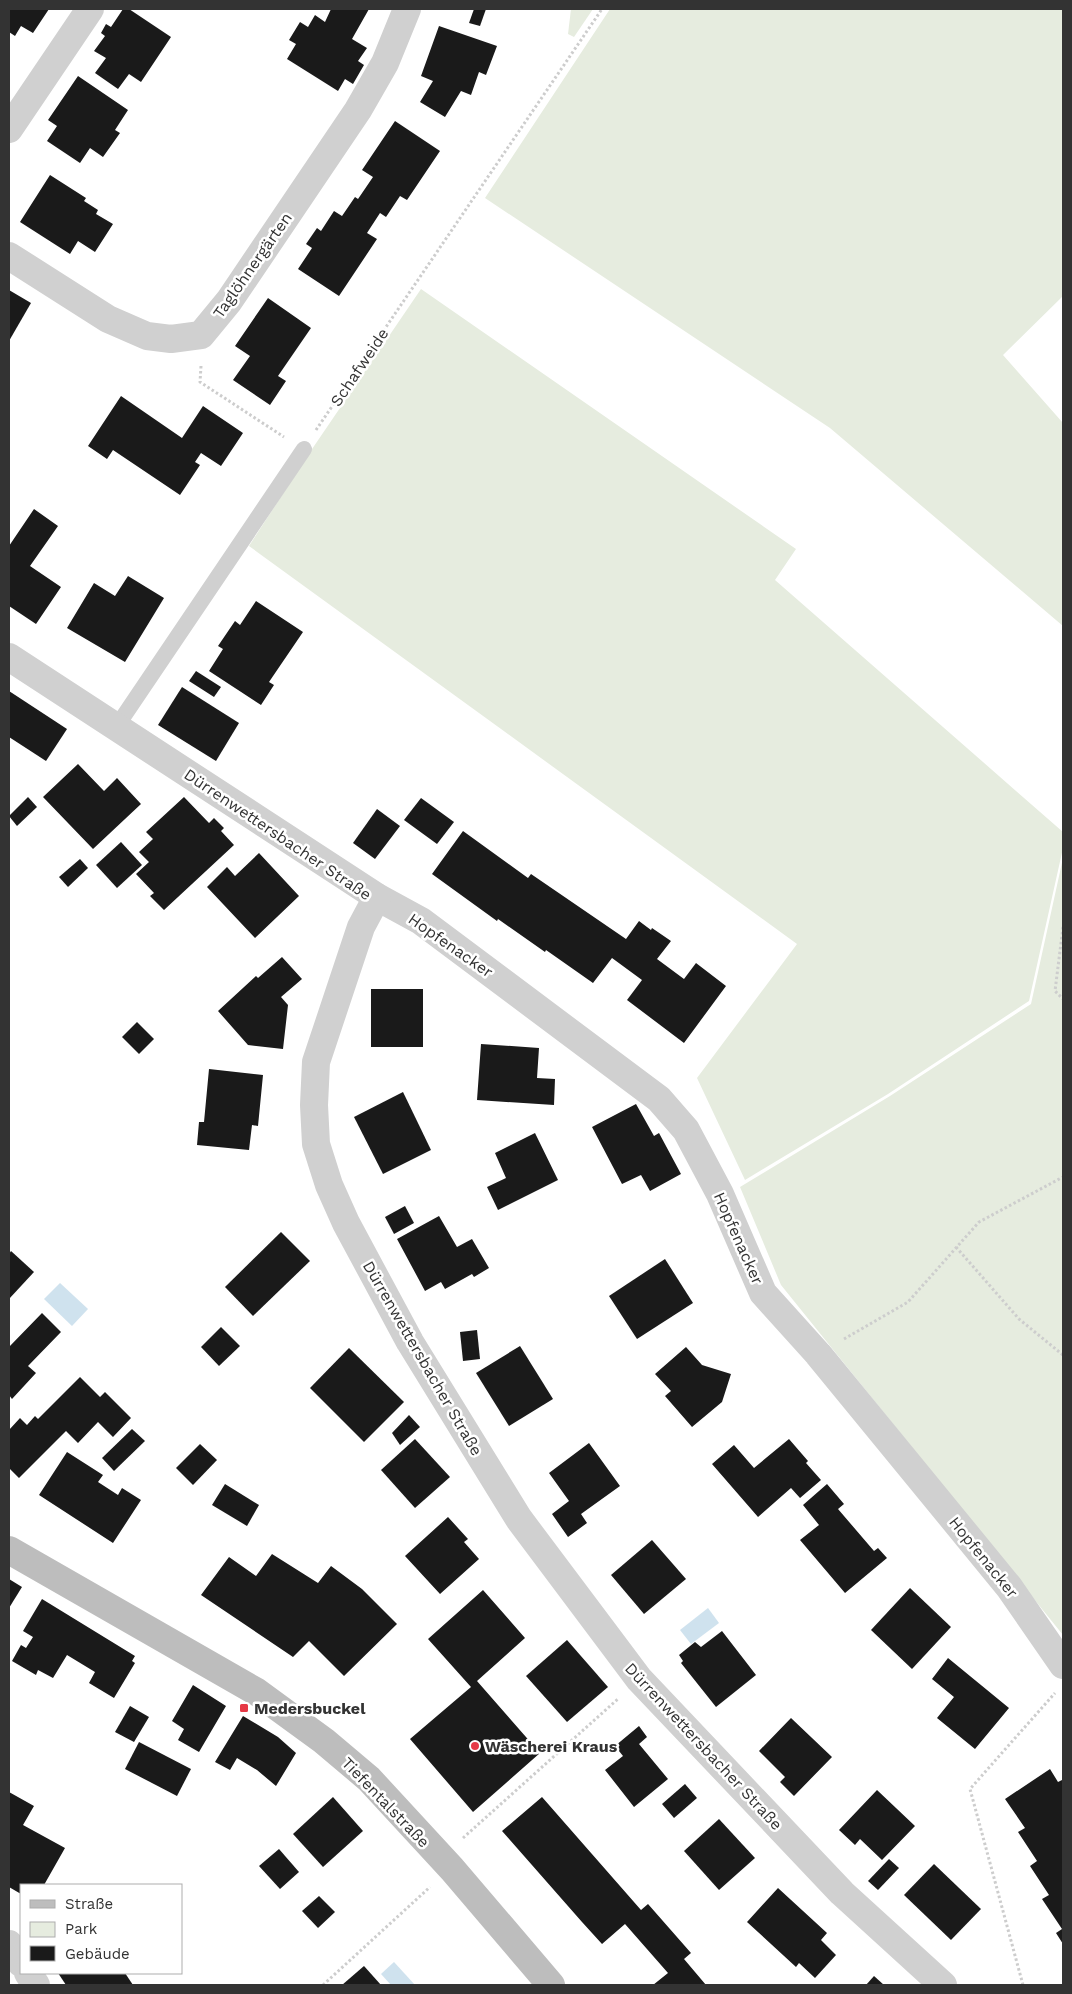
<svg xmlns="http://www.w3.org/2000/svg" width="1072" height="1994" font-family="'Work Sans',sans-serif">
<rect width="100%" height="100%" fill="#fff"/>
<g fill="#e6ecdf">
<path d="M571,9H593L574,37L568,34Z"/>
<path d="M610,9H1063V296L1003,355L1063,423V626L830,428L485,198Z"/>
<path d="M421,289L796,549L775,580L1063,832V848L1029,1001L888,1094L745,1180L697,1078L797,944L249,546L310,452Z"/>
<path d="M1063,858V1635L781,1285L740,1187L890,1096L1031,1004Z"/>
</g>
<g fill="#cfe2ee">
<path d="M60,1283L88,1309L72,1326L44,1299Z"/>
<path d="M708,1608L719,1623L691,1644L680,1630Z"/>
<path d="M394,1962L415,1985H391L381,1974Z"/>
</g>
<g fill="#1a1a1a">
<path d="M9,9H49L33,33L21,26L15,36L9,32Z"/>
<path d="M123,9H129L171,37L141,82L129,74L118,89L95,73L106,58L94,51L105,36L101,33L106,24L111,27Z"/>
<path d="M331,9H369L352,39L367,48L358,61L364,65L353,84L345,79L338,91L287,59L296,44L289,40L300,22L308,27L315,15L325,22Z"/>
<path d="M474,9H486L480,26L469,23Z"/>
<path d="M439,26L497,46L486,75L479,72L471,95L461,91L445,117L420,102L433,81L421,76Z"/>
<path d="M78,76L128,110L115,130L120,133L103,157L90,148L80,163L47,141L57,126L48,120Z"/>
<path d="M395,121L440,151L407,200L400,196L386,217L380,213L367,233L377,239L339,296L298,269L312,248L306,244L317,228L321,231L334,211L342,216L355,197L358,199L373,177L362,170Z"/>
<path d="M50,175L86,198L84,201L98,210L96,214L113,224L95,252L78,241L70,254L20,222Z"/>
<path d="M9,290L31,303L9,341Z"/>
<path d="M268,298L311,328L278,376L286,381L270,405L233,380L250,356L235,346Z"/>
<path d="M121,396L182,438L203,406L243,433L221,466L201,453L195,462L200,465L180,495L113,450L107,459L88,446Z"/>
<path d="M34,509L58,526L30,566L61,587L36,624L9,606V546Z"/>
<path d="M128,576L164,598L125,662L67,628L94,583L115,596Z"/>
<path d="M256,601L303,632L269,682L274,685L261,705L209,671L223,649L218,646L235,621L240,625Z"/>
<path d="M196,671L221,687L214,697L189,681Z"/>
<path d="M182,687L239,723L216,761L158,725Z"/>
<path d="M9,691L67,729L46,761L9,737Z"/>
<path d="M78,764L104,791L117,778L141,804L93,849L43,797Z"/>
<path d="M28,797L37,807L17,826L9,816Z"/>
<path d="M184,797L209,823L214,818L224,828L221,831L234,845L164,910L150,896L154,893L136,874L149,862L139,852L153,839L146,832Z"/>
<path d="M421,798L454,822L437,844L404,820Z"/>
<path d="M377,809L400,826L375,859L353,843Z"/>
<path d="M463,831L528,878L531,874L626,939L639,921L651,930L652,928L671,941L657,959L684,979L696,963L726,986L684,1043L627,1000L642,980L612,958L593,983L546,950L545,952L498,919L497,921L432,874Z"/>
<path d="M121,842L142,865L117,888L96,865Z"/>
<path d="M259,853L299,896L255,938L207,887L227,867L235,876Z"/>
<path d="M80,859L88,868L68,887L59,877Z"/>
<path d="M282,957L302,979L281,997L288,1005L283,1049L248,1045L218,1011L256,976L258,978Z"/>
<rect x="371" y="989" width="52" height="58"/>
<path d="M137,1022L154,1039L139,1054L122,1037Z"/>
<path d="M481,1044L539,1048L537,1078L555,1079L554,1105L477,1100Z"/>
<path d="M209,1069L263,1075L258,1126L252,1125L249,1150L197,1145L199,1122H204Z"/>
<path d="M403,1092L431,1150L383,1174L354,1117Z"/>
<path d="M636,1104L654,1136L659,1133L681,1174L650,1191L641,1175L622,1184L592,1127Z"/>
<path d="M535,1133L558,1180L498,1210L487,1187L506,1178L495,1153Z"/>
<path d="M405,1206L414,1223L394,1234L385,1217Z"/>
<path d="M439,1216L457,1247L472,1239L489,1268L474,1277L472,1274L445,1289L441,1282L425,1291L397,1239Z"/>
<path d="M281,1232L310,1261L253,1316L225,1287Z"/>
<path d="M11,1251L34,1272L9,1299V1254Z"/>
<path d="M665,1259L693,1303L637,1339L609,1296Z"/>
<path d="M42,1313L61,1332L28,1366L36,1373L12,1399L9,1395V1347Z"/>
<path d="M221,1327L240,1346L219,1366L201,1347Z"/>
<path d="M477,1330L480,1359L463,1361L460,1332Z"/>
<path d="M520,1346L553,1399L509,1426L476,1373Z"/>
<path d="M686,1347L702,1365L731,1374L722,1402L692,1427L665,1396L671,1391L655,1374Z"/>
<path d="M349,1348L404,1402L364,1442L310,1388Z"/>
<path d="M80,1377L100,1397L105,1392L131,1418L113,1437L98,1422L78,1443L66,1431L19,1478L9,1468V1430L20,1418L27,1425L35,1416L38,1419Z"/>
<path d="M409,1415L420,1427L400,1445L392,1433Z"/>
<path d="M132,1429L145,1441L114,1471L102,1458Z"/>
<path d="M415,1439L450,1477L415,1508L381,1470Z"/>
<path d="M789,1439L808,1461L806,1463L821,1480L800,1498L791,1488L758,1517L712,1464L734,1445L754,1468Z"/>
<path d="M589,1443L620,1486L581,1514L587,1523L568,1537L552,1514L569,1501L549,1473Z"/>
<path d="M200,1444L217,1460L193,1485L176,1468Z"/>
<path d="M67,1452L103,1475L98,1482L118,1495L122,1488L141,1500L113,1543L39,1495Z"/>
<path d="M225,1484L259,1505L247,1526L212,1505Z"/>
<path d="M827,1484L844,1504L838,1509L874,1551L878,1548L887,1558L845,1593L800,1540L819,1525L803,1505Z"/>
<path d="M448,1517L468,1539L464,1542L479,1559L440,1594L405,1556Z"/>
<path d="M652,1540L686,1579L644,1614L611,1575Z"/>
<path d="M272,1554L318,1583L331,1566L362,1589L397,1624L344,1676L309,1641L293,1657L201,1595L229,1557L256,1576Z"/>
<path d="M9,1579L22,1587L9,1608Z"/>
<path d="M910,1588L951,1627L912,1669L871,1630Z"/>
<path d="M483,1590L525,1638L477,1681L540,1753L473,1812L410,1739L471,1687L428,1639Z"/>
<path d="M42,1599L135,1656L132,1661L135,1663L114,1698L89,1683L95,1672L67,1655L53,1678L38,1670L36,1675L12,1661L21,1645L26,1648L33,1637L23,1631Z"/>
<path d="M722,1631L756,1675L716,1707L681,1663L683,1661L679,1655L695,1642L701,1647Z"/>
<path d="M567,1640L608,1687L567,1722L526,1676Z"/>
<path d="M948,1658L1009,1708L975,1749L937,1718L954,1697L932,1679Z"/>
<path d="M193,1685L226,1706L199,1752L178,1740L184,1729L172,1721Z"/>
<path d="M130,1706L149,1717L134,1742L115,1732Z"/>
<path d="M243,1716L278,1737L296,1753L276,1786L257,1770L237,1758L230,1770L215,1762Z"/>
<path d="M791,1718L832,1757L794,1796L780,1782L785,1777L759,1751Z"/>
<path d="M639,1726L647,1737L639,1744L668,1779L634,1807L605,1770L623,1756L615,1746Z"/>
<path d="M139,1742L191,1769L177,1796L125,1769Z"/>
<path d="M1050,1769L1058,1782L1062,1780L1063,1782V1944L1056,1933L1062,1929L1042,1899L1049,1895L1030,1866L1037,1861L1018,1832L1025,1828L1005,1799Z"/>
<path d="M685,1784L697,1798L674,1818L662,1804Z"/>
<path d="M877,1790L915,1826L882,1860L860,1839L855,1845L839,1830Z"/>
<path d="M9,1792L34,1806L23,1825L65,1848L44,1885H21V1894L9,1887Z"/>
<path d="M333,1797L363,1831L323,1867L293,1834Z"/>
<path d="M542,1797L641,1910L648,1904L691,1953L684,1959L706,1985H653L668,1973L625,1924L602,1944L582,1922L502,1831Z"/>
<path d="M719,1819L755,1858L719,1890L684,1851Z"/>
<path d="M279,1849L299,1872L280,1889L259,1866Z"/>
<path d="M889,1859L899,1868L878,1890L868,1881Z"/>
<path d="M934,1864L981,1909L951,1940L904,1895Z"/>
<path d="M778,1888L827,1933L821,1940L836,1955L815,1978L799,1963L796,1967L747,1922Z"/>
<path d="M319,1896L335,1912L318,1928L302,1911Z"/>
<path d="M364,1966L381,1985H342Z"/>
<path d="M58,1973H125L133,1985H66Z"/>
<path d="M874,1976L884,1985H866Z"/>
</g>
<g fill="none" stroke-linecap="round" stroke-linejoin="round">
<g stroke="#cdcdcd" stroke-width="3" stroke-dasharray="2.5 2.5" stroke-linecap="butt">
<path d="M201,366L200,382L284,437"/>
<path d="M316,430L602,9"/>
<path d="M1063,927L1055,991L1063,999"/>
<path d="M956,1247L1019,1319L1063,1355"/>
<path d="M844,1339L908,1302L979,1222L1063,1177"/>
<path d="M463,1838L619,1698"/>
<path d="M323,1985L430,1887"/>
<path d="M1023,1985L970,1789L1055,1693"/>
</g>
<path stroke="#d0d0d0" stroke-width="16" d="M117,726L304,449"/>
<g stroke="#d0d0d0" stroke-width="28">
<path d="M9,129L90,9"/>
<path d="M9,256L108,319L147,336L171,339L201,335L229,301L358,110L385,63L407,9"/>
<path d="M9,657L377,897L421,921L659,1099L686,1130L720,1194L763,1293L818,1354L1009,1587L1063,1665"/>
<path d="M377,897L361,927L316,1062L314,1105L316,1144L329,1185L346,1223L410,1342L519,1519L639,1679L842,1893L943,1985"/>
<path d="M9,1944L21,1963"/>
<path d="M28,1973L36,1985"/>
</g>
<path stroke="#bdbdbd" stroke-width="28" d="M9,1550L257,1692L324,1741L369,1779L452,1869L551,1985"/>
</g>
<g fill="#e63946" stroke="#fff" stroke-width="2">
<rect x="239" y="1703" width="10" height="10" rx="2.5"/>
<circle cx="475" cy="1746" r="5"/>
</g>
<g text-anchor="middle" stroke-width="5" stroke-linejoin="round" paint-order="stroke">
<g font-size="16" fill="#333" stroke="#fff">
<text transform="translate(252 265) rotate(-55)" y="6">Taglöhnergärten</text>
<text transform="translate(359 367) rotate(-56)" y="6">Schafweide</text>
<text transform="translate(278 834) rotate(34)" y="6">Dürrenwettersbacher Straße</text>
<text transform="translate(451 945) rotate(35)" y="6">Hopfenacker</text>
<text transform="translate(739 1238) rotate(66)" y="6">Hopfenacker</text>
<text transform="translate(423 1358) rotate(60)" y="6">Dürrenwettersbacher Straße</text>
<text transform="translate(984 1557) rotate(51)" y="6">Hopfenacker</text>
<text transform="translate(704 1746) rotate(47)" y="6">Dürrenwettersbacher Straße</text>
<text transform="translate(386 1802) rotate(46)" y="6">Tiefentalstraße</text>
</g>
<g font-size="16" font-weight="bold" fill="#333" stroke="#fff" text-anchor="start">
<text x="254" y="1714">Medersbuckel</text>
<text x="485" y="1752">Wäscherei Kraus</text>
</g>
</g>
<rect width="1072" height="1994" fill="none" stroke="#333333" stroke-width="20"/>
<rect x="20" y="1884" width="162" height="90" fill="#ffffff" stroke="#adadad"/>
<rect x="30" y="1900" width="25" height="8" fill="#bdbdbd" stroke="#adadad"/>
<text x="65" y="1909" font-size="15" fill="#333333">Straße</text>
<rect x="30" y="1922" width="25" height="15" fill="#e6ecdf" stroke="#adadad"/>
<text x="65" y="1934" font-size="15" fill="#333333">Park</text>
<rect x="30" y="1946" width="25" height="15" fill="#1a1a1a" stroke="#adadad"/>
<text x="65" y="1959" font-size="15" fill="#333333">Gebäude</text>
</svg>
